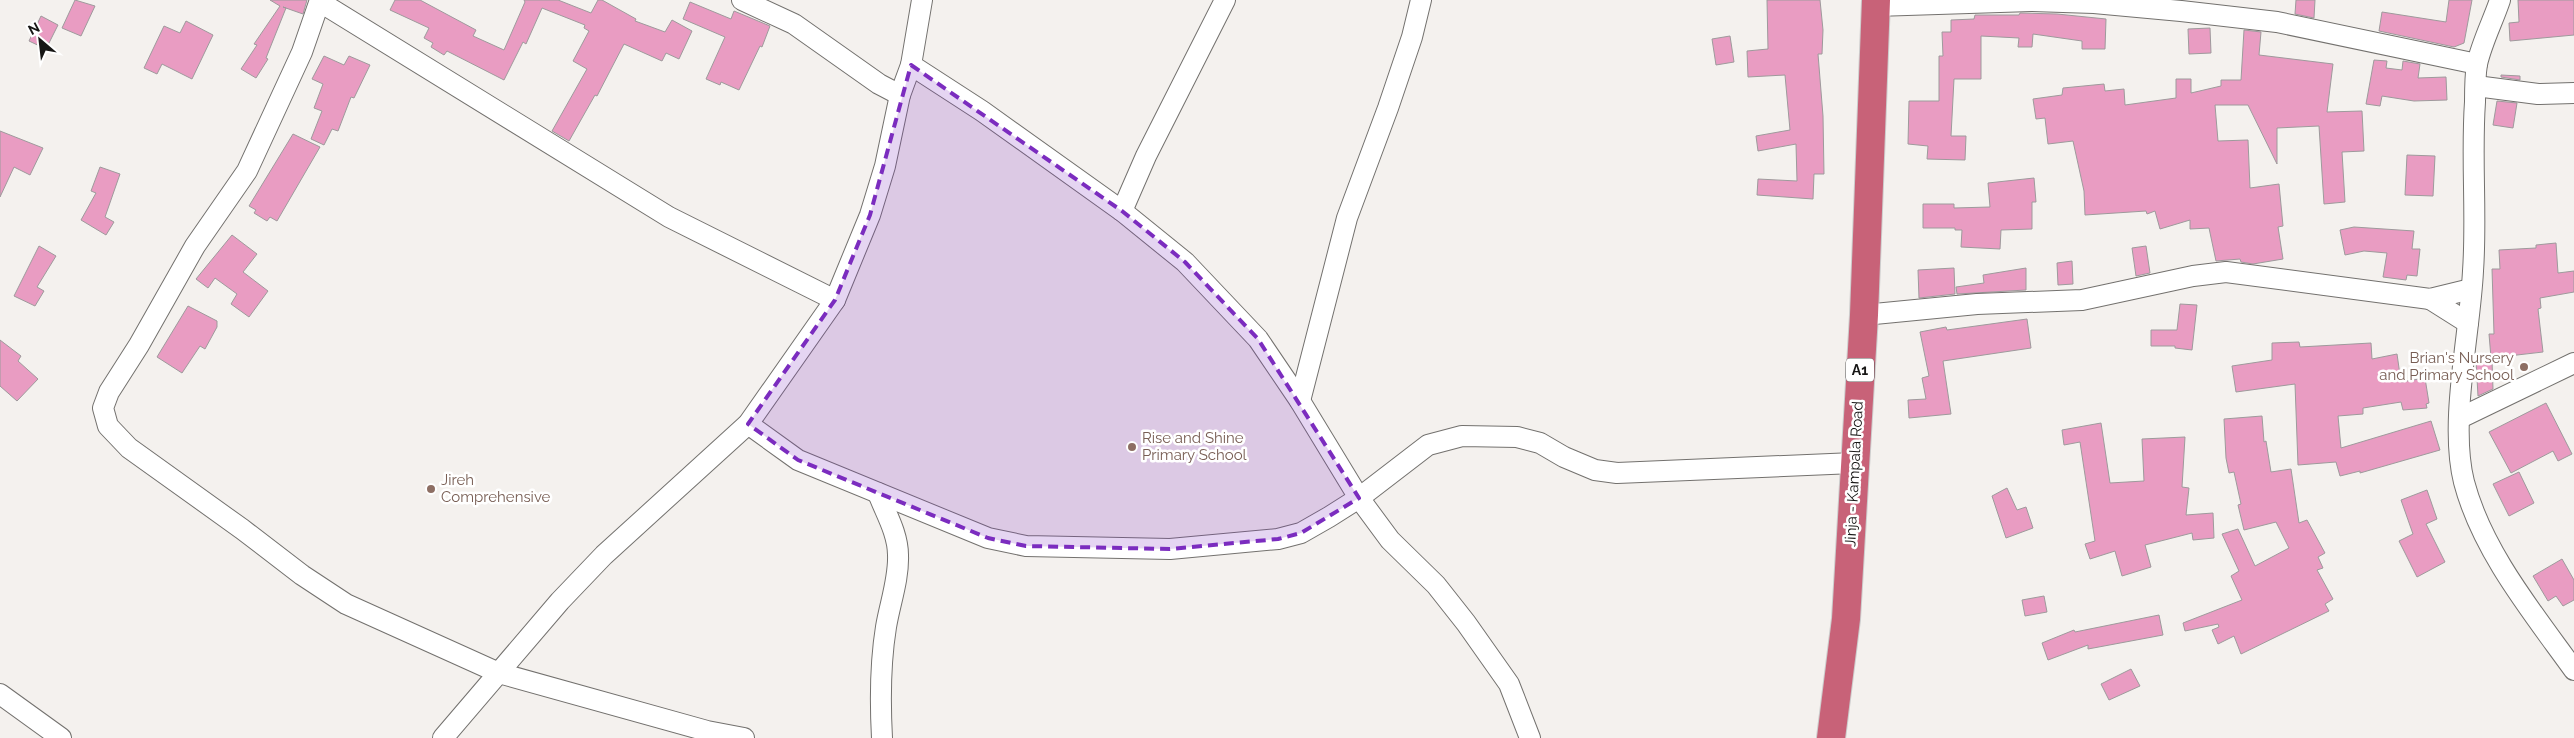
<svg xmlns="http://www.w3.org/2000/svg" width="2574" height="738" font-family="Raleway,sans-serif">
<rect width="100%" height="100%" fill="#f4f1ee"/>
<g fill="#e99cc2" stroke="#9e9a9c">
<path d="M75,0L95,6L81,36L62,28Z"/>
<path d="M270,0H307L303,14L283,7L286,8L266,58L268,59L256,78L241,69L257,45L254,44L280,6Z"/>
<path d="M395,0H420L476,30L473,36L504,50L525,2L524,0H558L591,13L598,0H602L636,19L635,21L665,32L672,20L692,31L679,59L666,53L662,61L624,44L597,96L595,95L569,141L552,131L587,69L573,61L589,31L584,28L585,25L542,8L526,44L523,42L504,80L447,51L444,55L431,47L433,43L424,38L429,28L390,10Z"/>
<path d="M1767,0H1820L1823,30L1822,54H1818L1823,116L1824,174H1814L1813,199L1757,195L1758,179L1797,181L1796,144L1758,151L1756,136L1790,130L1785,75L1748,77L1747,51L1768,49Z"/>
<path d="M2296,0H2315L2314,18L2295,14Z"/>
<path d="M2449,0H2472L2464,43L2454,47L2379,31L2382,12L2446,22Z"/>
<path d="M2518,0H2574V35L2510,41L2509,23L2519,22Z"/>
<path d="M690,2L731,19L734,11L770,26L762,47L760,46L739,90L721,82L720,85L706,79L725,37L683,19Z"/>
<path d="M2020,13L2057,14L2106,19L2105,49H2082V41L2033,34L2032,47H2018L2019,38L1981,36V79H1954L1951,136H1966L1965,160L1927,159L1928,146L1908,144L1909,101H1939V56H1943L1942,32H1951V20L1974,19L1975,15H2019Z"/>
<path d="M41,16L58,25L46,49L29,41Z"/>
<path d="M186,21L213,35L192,79L162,64L157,74L144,68L164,26L180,33Z"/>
<path d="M2210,28L2211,53L2189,54L2188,29Z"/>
<path d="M2244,30L2261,32L2259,55L2333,64L2327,112L2362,111L2364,151L2342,152L2345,202L2324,204L2319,126L2277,128V164L2248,105H2215L2218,141L2248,140L2250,188L2279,184L2283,226L2278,227L2283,259L2253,264L2241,262L2240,259L2216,261L2209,228L2190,229V220L2160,229L2155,211L2147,214L2146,211L2085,215L2084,191L2073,141L2048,144L2045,118L2036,119L2033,99L2062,95L2063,88L2104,84L2105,91L2124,89L2125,105L2176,98V79H2191V93L2221,86V80H2241Z"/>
<path d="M1730,36L1734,62L1716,65L1712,39Z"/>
<path d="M324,56L344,65L349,56L370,65L354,98L351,97L338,131L332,129L324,145L311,139L322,111L314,108L323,84L312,79Z"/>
<path d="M2374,60L2387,61L2386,68L2402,70L2403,61L2420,64L2418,78L2446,77L2447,100L2414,101L2382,96L2380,106L2366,104Z"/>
<path d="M2501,75L2520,76V80L2501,77Z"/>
<path d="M2497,101L2517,103L2513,128L2493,125Z"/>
<path d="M0,131L43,148L30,175L14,167L0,197Z"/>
<path d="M293,134L320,147L277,221L270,217L267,221L254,213L256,210L249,206Z"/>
<path d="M2407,155L2435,156L2433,196L2405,195Z"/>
<path d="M100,167L120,174L105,217L114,222L106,235L81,220L96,193L91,191Z"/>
<path d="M2034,178L2036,202H2032V229L2001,230L2000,249L1961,247L1962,230H1955V228H1923V204H1954V208L1990,207L1988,183Z"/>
<path d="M2354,227L2414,231L2412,249H2420L2417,276L2407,275L2406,280L2383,277L2387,253L2364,251L2345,255L2340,230Z"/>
<path d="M232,235L257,254L243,272L268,291L249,317L231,304L237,294L215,278L208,288L196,279Z"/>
<path d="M2556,243L2558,273L2574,271V292L2540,298L2541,308L2538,309L2543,352L2491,358L2489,334H2494L2492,269H2500L2499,250L2536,248V245Z"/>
<path d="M39,246L56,256L37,287L44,291L35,306L14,296Z"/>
<path d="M2146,246L2150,273L2136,276L2132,248Z"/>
<path d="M2072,261L2073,284L2058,285L2057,263Z"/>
<path d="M1954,268L1955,294L1919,298L1918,270Z"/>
<path d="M2026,268V290L1957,294L1956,287L1984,283L1983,275Z"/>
<path d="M2180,304L2197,305L2192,350L2175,348V346H2151V330H2177Z"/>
<path d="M188,306L217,321V327L205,349L200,346L182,373L157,357Z"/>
<path d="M2027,319L2031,348L1943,361L1951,414L1909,418L1908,400L1926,399L1922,378L1929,376L1920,332L1946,327L1947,330Z"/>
<path d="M0,340L21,356L18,361L38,379L17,401L0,386Z"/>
<path d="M2299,342L2300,347L2371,343L2372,359L2397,354L2401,382L2425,378L2429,403L2426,404L2427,408L2403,410L2401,402L2363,408V414L2338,416L2341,448L2431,421L2440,450L2360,473V471L2340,476L2336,462L2298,465L2295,384L2236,392L2232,366L2272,360V343Z"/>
<path d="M2492,360L2493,389L2478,396L2476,361Z"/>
<path d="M2546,403L2572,454L2558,461L2553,451L2511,473L2489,432Z"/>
<path d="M2262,416L2264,442L2266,441L2271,472L2291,469L2299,523L2307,520L2325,553L2318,557L2323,568L2317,570L2333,599L2325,604L2329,611L2241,654L2234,636L2218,644L2212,630L2219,627L2218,624L2185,631L2183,623L2242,600L2231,576L2239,571L2222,534L2238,529L2255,566L2289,548L2276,522L2244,530L2238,505L2241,504L2234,472L2229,473L2226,458L2224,419Z"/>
<path d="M2101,423L2110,483L2144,481L2142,439L2185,437L2182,487L2189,488L2186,515L2213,513L2214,538L2193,540L2192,533L2145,545L2151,567L2122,576L2115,551L2090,559L2085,544L2095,541L2080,442L2064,445L2062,430Z"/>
<path d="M2519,472L2534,503L2509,516L2493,484Z"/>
<path d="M2007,488L2017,510L2026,507L2033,528L2006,538L1992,496Z"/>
<path d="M2427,490L2437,519L2426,524L2445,562L2417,577L2399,541L2413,534L2401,500Z"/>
<path d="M2562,559L2574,580V600L2563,606L2556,596L2548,601L2533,576Z"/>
<path d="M2044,596L2047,612L2025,616L2022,600Z"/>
<path d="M2159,615L2163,635L2088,649V645L2048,660L2042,643L2074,630L2075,632Z"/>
<path d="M2131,669L2140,686L2109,700L2101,684Z"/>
</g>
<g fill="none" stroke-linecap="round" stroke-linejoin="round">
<g stroke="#73716e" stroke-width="22">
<g id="minor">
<path d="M320,0L302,52L247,171L195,246L139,345L109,392L103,408L108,426L129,448L242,529L302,575L346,604L499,673L707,731L744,738"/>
<path d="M742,0L794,24L879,84L900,95"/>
<path d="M2500,0C2493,21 2482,42 2477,64C2475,76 2475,90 2475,102C2471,158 2477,215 2473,271C2470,333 2449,423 2464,482C2482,551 2533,613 2574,670"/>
<path d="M320,2L669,217L835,300"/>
<path d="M1876,6L2031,1L2094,3L2181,11L2277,22L2477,64"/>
<path d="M911,65L982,111L1122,211L1185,262L1258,339L1300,401L1359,498L1390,540L1436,585L1466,623L1509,684L1530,738"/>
<path d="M2476,86L2538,94L2574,93"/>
<path d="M1122,211L1146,156L1225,0"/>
<path d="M2430,299L2468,323"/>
<path d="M1864,315L1977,304L2082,300L2193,276L2226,272L2430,299L2471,289"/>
<path d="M1300,401L1347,218L1388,108L1412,37L1421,0"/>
<path d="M2460,418L2574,363"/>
<path d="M748,424L798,460L988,538L1026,546L1170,549L1278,539L1301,533L1329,517L1359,498L1428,445L1462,436L1517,437L1540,443L1564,457L1595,470L1617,473L1854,463"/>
<path d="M878,493C885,512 898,533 898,555C899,579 890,603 886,627C880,664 880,701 882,738"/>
<path d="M0,694L61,738"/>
<path d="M443,738L560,601L604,555L748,424L835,300L870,215L885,166L900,95L911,65L922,0"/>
</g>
</g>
<g stroke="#ccc" stroke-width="30">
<path id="highway" d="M1831,738L1846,619L1864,315L1876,0"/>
</g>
<use href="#minor" stroke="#fff" stroke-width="20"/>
<use href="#highway" stroke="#c86278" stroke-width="28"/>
</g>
<path fill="#7b2cbf" fill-opacity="0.2" stroke="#7b2cbf" stroke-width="4" stroke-dasharray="10 6" stroke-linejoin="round" d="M911,65L1122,211L1185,262L1258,339L1359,498L1301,533L1278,539L1170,549L1026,546L988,538L798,460L748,424L835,300L870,215Z"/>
<g fill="#8d6e63" stroke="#fff" stroke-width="2">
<circle cx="2524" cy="367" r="5"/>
<circle cx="1132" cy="447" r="5"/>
<circle cx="431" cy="489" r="5"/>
</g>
<g text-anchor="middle" stroke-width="5" stroke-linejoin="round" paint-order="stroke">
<rect fill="#fff" stroke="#5d5c5b" stroke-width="1" x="1846" y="358.5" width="28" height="23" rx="4"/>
<g font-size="14" font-weight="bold" fill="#171615">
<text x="1860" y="375">A1</text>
</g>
<g font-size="15" fill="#785e54" stroke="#fff" text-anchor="start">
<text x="2514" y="363" text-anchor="end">Brian's Nursery<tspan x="2514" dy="17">and Primary School</tspan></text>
<text x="1142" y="443">Rise and Shine<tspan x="1142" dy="17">Primary School</tspan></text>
<text x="441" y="485">Jireh<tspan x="441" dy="17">Comprehensive</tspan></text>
</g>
<g font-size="15" fill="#171615" stroke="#fff">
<text transform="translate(1854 474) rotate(-87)" y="5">Jinja - Kampala Road</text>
</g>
</g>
<g transform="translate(40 40) rotate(332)" stroke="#ffffff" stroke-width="4" paint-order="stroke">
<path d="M0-4L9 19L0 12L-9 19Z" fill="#171615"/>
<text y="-8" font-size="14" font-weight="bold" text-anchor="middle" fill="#171615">N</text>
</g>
</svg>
